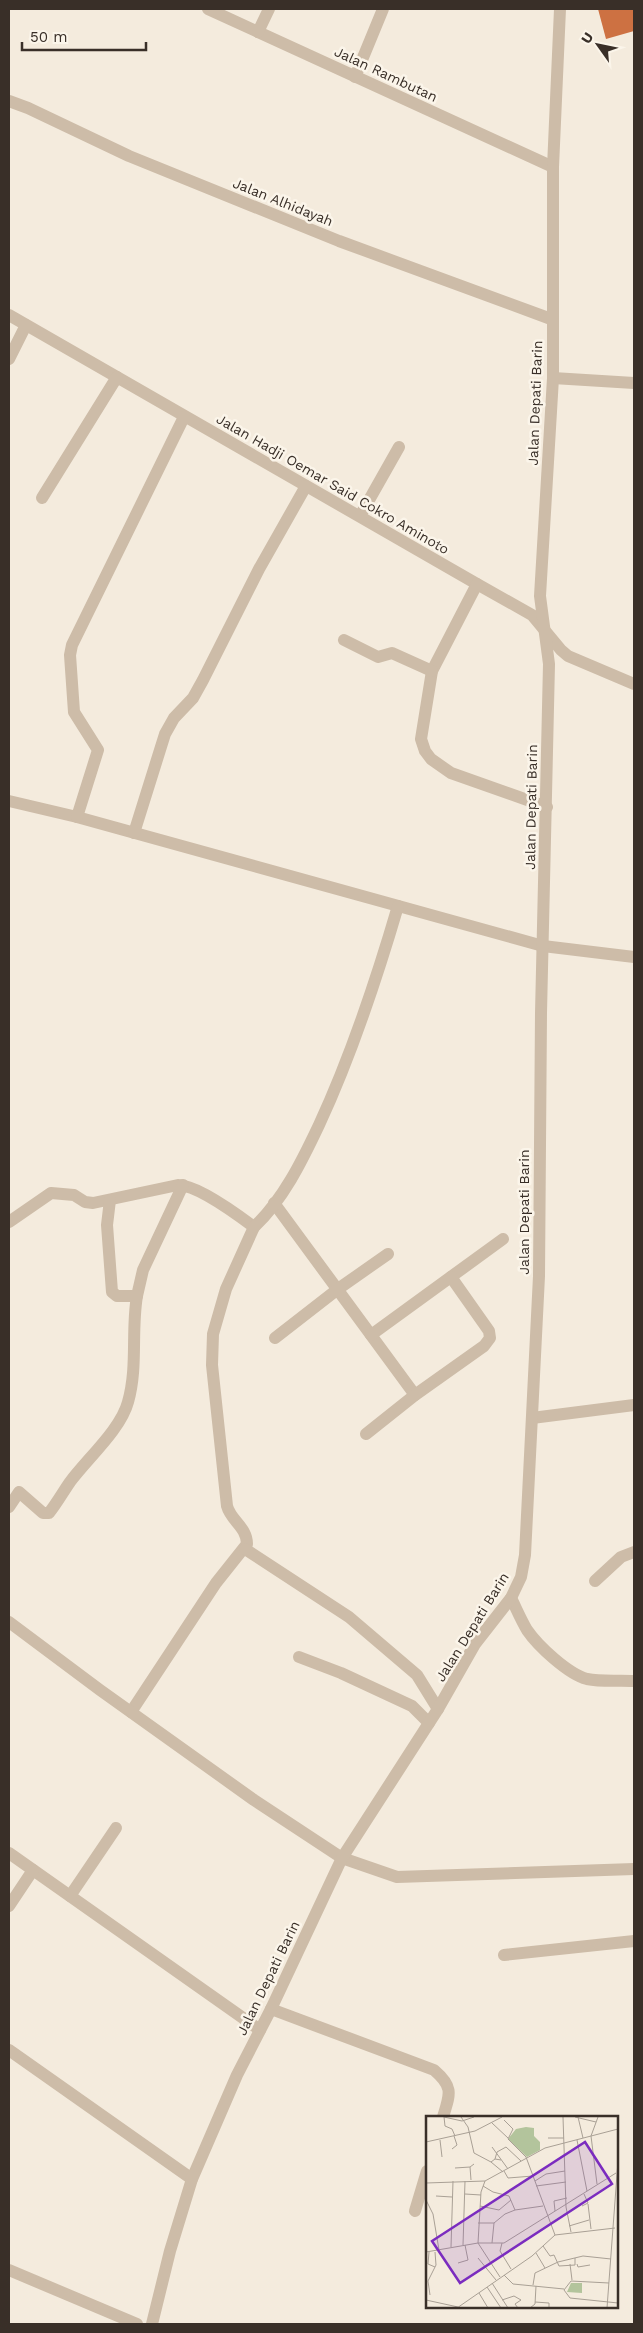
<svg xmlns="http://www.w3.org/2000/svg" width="643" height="2333" font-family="'Work Sans',sans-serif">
<rect width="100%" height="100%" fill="#f4ebdd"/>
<path fill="#cd7142" d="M598,9H634V31L606,39Z"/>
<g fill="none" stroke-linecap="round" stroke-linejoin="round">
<g stroke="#cdbca8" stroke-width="12">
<path d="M208,9L553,167"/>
<path d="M258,32L269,9"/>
<path d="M355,77L383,9"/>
<path d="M9,101L28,108L129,156L339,241L551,319"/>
<path d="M9,315L477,584L532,615L561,650L568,656L634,684"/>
<path d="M9,359L26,325"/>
<path d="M553,378L634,383"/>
<path d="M42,498L117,377"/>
<path d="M360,516L399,447"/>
<path d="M477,584L432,671L421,739L425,751L431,759L451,773L547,807"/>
<path d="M344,640L378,657L392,653L432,671"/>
<path d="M9,801L77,817L543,946L634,957"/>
<path d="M77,817L98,750L74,712L70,655L72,645L184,417"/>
<path d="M134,833L165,734L174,718L193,698L203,680L259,569L306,486"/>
<path d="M274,1203L415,1395"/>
<path d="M9,1222L51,1193L74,1195L85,1202L93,1203L178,1185C197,1185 238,1215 254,1227L226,1289L213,1334L212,1365L227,1506C231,1521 247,1527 247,1544L216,1583L131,1712"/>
<path d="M254,1227C283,1200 302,1161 319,1125C352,1054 376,981 398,906"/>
<path d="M137,1296L143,1270L183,1185"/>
<path d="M371,1335L503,1239"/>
<path d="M275,1338L338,1289L388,1254"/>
<path d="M532,1418L634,1405"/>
<path d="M366,1434L415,1395L484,1346L490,1338L489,1331L451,1277"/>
<path d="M9,1507L19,1492L43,1513H49C57,1503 63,1492 70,1482C87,1459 121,1429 128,1402C138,1367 131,1331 137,1296H117L112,1292L107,1225L110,1200"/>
<path d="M245,1549L349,1617L417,1675L438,1709"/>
<path d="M595,1581L621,1557L634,1552"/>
<path d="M511,1598C516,1608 521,1620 527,1630C538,1646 568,1674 587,1679C602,1682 619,1680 634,1681"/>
<path d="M9,1622L100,1690L254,1800L342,1858L397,1877L634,1869"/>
<path d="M299,1657L341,1673L412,1706L429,1723"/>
<path d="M9,1853L260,2030"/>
<path d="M70,1896L116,1828"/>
<path d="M9,1906L33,1870"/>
<path d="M504,1955L634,1941"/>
<path d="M271,2009L434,2070C454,2087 450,2094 443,2117"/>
<path d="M9,2050L192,2179"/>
<path d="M415,2211L427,2171"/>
<path d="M9,2270L137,2324"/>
<path d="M152,2324L170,2251L192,2179L237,2075L271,2009L342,1858L438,1709L475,1644L511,1598L521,1577L525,1555L539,1276L541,1013L549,664L540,596L553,378V167L560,9"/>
</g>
</g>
<g text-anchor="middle" stroke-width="5" stroke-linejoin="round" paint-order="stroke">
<g font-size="14" fill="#392f28" stroke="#fbf5ea">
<text transform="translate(386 74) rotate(25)" y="5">Jalan Rambutan</text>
<text transform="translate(283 202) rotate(22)" y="5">Jalan Alhidayah</text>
<text transform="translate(535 403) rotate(-88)" y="5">Jalan Depati Barin</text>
<text transform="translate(333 484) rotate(30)" y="5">Jalan Hadji Oemar Said Cokro Aminoto</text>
<text transform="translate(531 807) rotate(-89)" y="5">Jalan Depati Barin</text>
<text transform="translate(524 1212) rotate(-90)" y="5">Jalan Depati Barin</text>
<text transform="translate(472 1627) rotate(-58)" y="5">Jalan Depati Barin</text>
<text transform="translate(268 1978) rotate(-64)" y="5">Jalan Depati Barin</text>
</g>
</g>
<g transform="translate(426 2116)">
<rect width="192" height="192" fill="#f4ebdd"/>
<path d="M100,11L108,12V20L114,26V34L101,41L82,23L90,13ZM145,167H156V177L141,176Z" fill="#b3c49c"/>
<path fill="none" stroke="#a9a095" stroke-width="1" d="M18,1L36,5L48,1M18,1L19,10L26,13L29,20M35,1L42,11L48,37L65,46L69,43L75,44M137,1L140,91L145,116M149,1L170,6M152,1L157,22M78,4L87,13L82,23L100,41L129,119M66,7L82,22M122,22H138M14,24L16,41M151,24L161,75M0,26L49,15L76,1M66,31L82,53M26,33L31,29L28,20M69,43L71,36L80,31L95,45M65,46L77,56M29,52L44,51M78,55L82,62L107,60M45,64L44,51L48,48M59,65L55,76L52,127L74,161M109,65L120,58L139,55M0,67L59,65L119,32L192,13M171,68L165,20L172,1M110,70L140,66M39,78L55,79M10,80L26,81M0,84L7,98L13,134M162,88L165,113M54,90L73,94L85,84M156,90L162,87L158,78M89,94L117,90M129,95L128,85L141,82M52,107H68L79,98L89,94L83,80L67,76L57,70M143,110L163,104M66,127L68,107M76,127L74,135L85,153M37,129L39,65M117,130L124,140L128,139L133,150L149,149V142M25,131L27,65M0,136L52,127H78L190,57M3,136L2,148L9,151M110,137L119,152M52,142L70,164M32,147L42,144L39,129M144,148L146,164M151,148L152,151L164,149M78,159L87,168L138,173M66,167L82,192M183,167L145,165L138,174L144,182L192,187M107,169L109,157L132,146L157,140L185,143M61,171L75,192M53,177L62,192M4,179L2,165L10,149L9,136M0,184L32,191M76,184L88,180L95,184L89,188L92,192M109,186L123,187V192M31,192L106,140L129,119L189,112M104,192L109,188L110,170M181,192L192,45"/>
<path fill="#7b2cbf" fill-opacity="0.15" stroke="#7b2cbf" stroke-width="2.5" d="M159,26L186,68L34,167L6,125Z"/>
<rect width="192" height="192" fill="none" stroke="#392f28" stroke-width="2.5"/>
</g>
<rect width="643" height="2333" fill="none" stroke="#392f28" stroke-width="20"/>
<g transform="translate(598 45) rotate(303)" stroke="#fbf5ea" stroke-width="4" paint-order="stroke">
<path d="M0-4L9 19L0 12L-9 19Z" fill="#392f28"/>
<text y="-8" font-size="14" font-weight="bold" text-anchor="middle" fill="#392f28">U</text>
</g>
<path d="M22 42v8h124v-8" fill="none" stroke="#392f28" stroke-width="2.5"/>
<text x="30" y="42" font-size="15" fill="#392f28" stroke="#fbf5ea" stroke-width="4" paint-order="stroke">50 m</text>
</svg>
